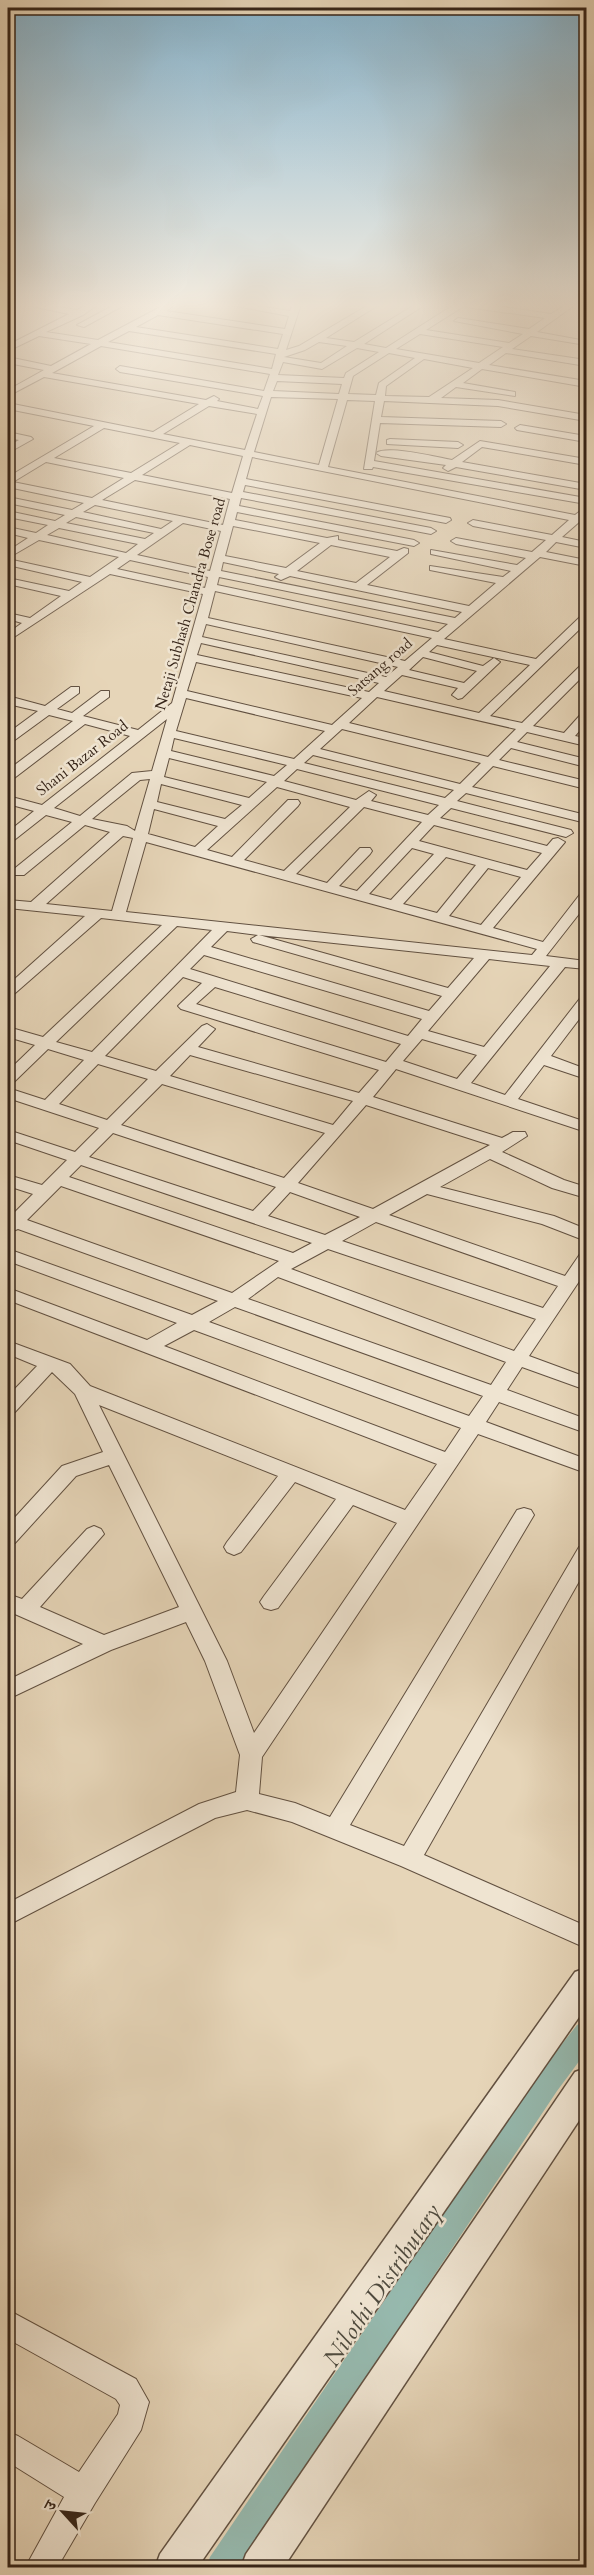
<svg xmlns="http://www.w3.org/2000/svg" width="594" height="2575" font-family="Cardo,'Noto Serif Devanagari',serif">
<rect width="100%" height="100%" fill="#e6d5b8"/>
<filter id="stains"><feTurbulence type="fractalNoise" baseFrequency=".00333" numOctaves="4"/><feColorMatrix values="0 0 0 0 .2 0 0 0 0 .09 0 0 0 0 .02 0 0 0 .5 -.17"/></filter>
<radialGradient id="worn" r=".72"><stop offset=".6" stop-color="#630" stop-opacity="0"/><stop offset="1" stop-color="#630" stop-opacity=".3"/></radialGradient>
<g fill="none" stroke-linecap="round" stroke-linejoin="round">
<path fill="#96b9ae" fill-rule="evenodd" d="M586,2021V2052L557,2091L239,2568H206L210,2557L539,2073L577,2025Z"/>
<g stroke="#625141" stroke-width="2">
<g id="minor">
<path d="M12,304H40L77,310L89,304H99L83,315L46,332L98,340L166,304H176L166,311L285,329L289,316L225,304H244L290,311L293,304H301L286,350L299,346L370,304H380L326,338L354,342L416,304H426L364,344L386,348L455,304H482L551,314L567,304H576L537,332L586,341V345L531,336L512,349L586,360V366L506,353L489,365L586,381V387L482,369L463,383L515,392V396L456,387L441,398L498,400L586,415V421L498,406L384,401L381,417L501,421L506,424L501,427L380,423L374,461L586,498V504L373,467L372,469H364L375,401L347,400L328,467L575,515L579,512H586V516L562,537L586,542V548L556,542L546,552L586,560V566L540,557L444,639L536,659L582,615L586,614V623L490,716L522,723L582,664H586V673L533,726L564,733L582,713L586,712V723L575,736L586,738V746L527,732L517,742L586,759V767L511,748L499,760L586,781V789L493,766L472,787L586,815V823L466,793L457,801L571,830L573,833L566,837L451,808L440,818L547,846L553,839L558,838L565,842L493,928L543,942L581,893L586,892V905L546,956L586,961V969L565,967L471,1083L505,1095L581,997L586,996V1010L551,1056L586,1069V1079L544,1065L518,1099L586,1122V1132L396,1069L373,1097L502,1138L513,1132H525L527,1136L502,1152L564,1180L586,1187V1198L552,1188L490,1159L440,1187L554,1216L586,1229V1241L542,1224L427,1194L389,1215L565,1276L580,1254L586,1252V1271L529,1356L586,1377V1390L522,1367L507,1390L586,1419V1433L499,1402L486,1422L586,1459V1473L478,1434L262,1757L259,1794L295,1803L330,1817L517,1510L524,1508L531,1510L534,1515L531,1520L350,1825L404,1846L579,1547L586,1544V1569L424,1855L586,1926V1948L401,1866L292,1822L247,1810L215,1818L8,1925V1903L199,1804L236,1792L240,1755L205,1661L186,1622L111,1650L8,1699V1680L83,1644L8,1611V1594L22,1599L87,1529L94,1526L101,1529L104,1534L40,1607L104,1635L179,1607L109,1465L76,1476L15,1543L8,1545V1525L62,1466L103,1452L75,1394L52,1372L15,1412L8,1414V1396L37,1366L8,1354V1341L70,1364L90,1386L405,1510L437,1464L8,1300V1288L147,1340L177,1323L8,1261V1249L192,1315L218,1301L18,1229L8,1233V1214L12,1215L33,1194L8,1186V1175L42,1185L67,1160L8,1140V1130L75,1152L99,1128L8,1098V1088L45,1100L84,1060L48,1049L14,1082L8,1084V1071L35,1045L8,1037V1027L43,1037L162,925L101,918L13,995L8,996V985L85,916L8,908V900L31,902L110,832L85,825L24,875H14L12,872L14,869L72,822L46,815L13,841L8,842V832L34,811L8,804V796L42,805L130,736L85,724L13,779L8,780V770L73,721L49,715L12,742L8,743V733L38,711L8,704V696L45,706L71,687H79V693L57,709L72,713L101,691H109V697L83,716L138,730L172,703L203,594L110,574L8,641V633L22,623L8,619V613L30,618L61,596L8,584V578L69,591L82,582L8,565V559L90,577L119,557L39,540L8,558V551L28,538L8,533V527L36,533L48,525L8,517V511L55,521L65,515L8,503V497L72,510L84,503L8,487V477L94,426L8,409V403L153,432L199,404L44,377L8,396V390L44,370L8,363V357L51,366L91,344L39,336L8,351V345L69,314L22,304L8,311V306ZM464,306L466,307L545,318L529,329L458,318L454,321L523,334L509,343L426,330ZM158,315L283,334L278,349L136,327ZM129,331L276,354L272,369L108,342ZM420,334L503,347L479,363L396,349ZM319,342L347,346L321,363L284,357L305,350ZM101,346L270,374L264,391L120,366L116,369L120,372L263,396L258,409L217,401L219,399L214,396L206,400L52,373ZM357,348L379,352L346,373L344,378L278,375L283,362L322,369ZM389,353L415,358L379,383L376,395L348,394L353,376ZM424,359L473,368L429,397L385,396L386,386ZM277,381L342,384L339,394L273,391ZM271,397L338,399L319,465L254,452ZM209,406L257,414L245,450L163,434ZM104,428L180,443L131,473L54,458ZM190,445L243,456L232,493L142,475ZM252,457L569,520L552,535L473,520L468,523L473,526L546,540L532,552L456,538L451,541L456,544L526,558L517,565L431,550V554L511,571L503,577L430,566V570L496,583L469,606L367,585L408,553V549L404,548L397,551L338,540V536L327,538L235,520L237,512L414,546L419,543L414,540L239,506L241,498L431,534L436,531L431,528L243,492L245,485L446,523L451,520L450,518L246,479ZM46,462L124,478L92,498L13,482ZM135,480L230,499L223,525L102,500ZM95,505L173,521L161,529L83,512ZM76,517L154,533L145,539L66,523ZM183,523L221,531L210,571L137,555ZM233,526L320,543L286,568L225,556ZM59,528L138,544L126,553L47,535ZM331,545L390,557L356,583L297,571ZM130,560L208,577L205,588L117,569ZM223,562L279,574L275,577L281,580L290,576L462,612L455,618L221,571ZM219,577L448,624L438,632L217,585ZM215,591L432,638L405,661L208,618ZM206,624L398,667L386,677L202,637ZM201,643L379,683L369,692L197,655ZM437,645L530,665L479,713L384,691L402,675L458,688L452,695L458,699L462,698L500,662L494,658L483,666L429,652ZM423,657L477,671L464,683L409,670ZM196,662L362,698L332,725L187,691ZM377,697L516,729L488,757L349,723ZM186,698L325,731L294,759L176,731ZM167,719L152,771L132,773L80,816L54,808ZM342,729L481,763L460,784L320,749ZM174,738L287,765L274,776L171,751ZM313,755L454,790L445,798L304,763ZM169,758L267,782L249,798L164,777ZM297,769L439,805L428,815L371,801L376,795L369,791L356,800L284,781ZM150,779L135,831L127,826L92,819L140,780ZM161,784L242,805L225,819L157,802ZM277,787L350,807L284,871L244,860L298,806L300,803L298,800H288L232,857L207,850ZM364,807L422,822L357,891L339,886L370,854L372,851L370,848H360L327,883L296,874ZM154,809L218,826L195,847L148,834ZM434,825L542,853L527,870L419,841ZM123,836L133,838L112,911L46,904ZM146,842L537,949L532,955L126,912ZM412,848L434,854L391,900L369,894ZM446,857L476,865L437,913L403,904ZM488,868L521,877L481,925L449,916ZM177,926L212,930L92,1052L56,1042ZM227,931L258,935L251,939L253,942L442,996L429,1011L211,947ZM259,935L474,958L448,988ZM204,955L422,1019L408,1036L190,969ZM489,959L550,966L484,1047L428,1031ZM183,977L202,983L181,1003L178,1006L181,1009L379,1070L359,1093L198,1047L215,1029L207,1024L202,1026L156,1071L105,1056ZM215,987L401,1044L386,1062L196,1004ZM422,1039L477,1055L457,1079L403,1061ZM190,1055L353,1101L333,1125L170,1076ZM98,1064L148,1079L107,1120L59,1104ZM162,1084L325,1133L284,1178L121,1125ZM366,1105L490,1145L373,1209L298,1183ZM113,1133L276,1187L253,1211L89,1157ZM81,1165L312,1243L293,1253L69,1177ZM61,1186L279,1261L232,1293L27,1220ZM290,1192L360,1217L325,1235L268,1216ZM376,1222L558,1286L543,1308L342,1241ZM328,1249L536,1319L514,1351L291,1269ZM278,1277L506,1362L491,1385L248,1299ZM235,1307L483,1396L469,1416L209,1322ZM194,1330L461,1428L445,1452L164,1346ZM99,1405L278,1476L227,1542L224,1547L227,1552L234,1555L241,1552L295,1482L336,1499L264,1596L260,1602L264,1608L271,1610L278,1608L353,1505L397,1523L254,1733L227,1661Z"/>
<path d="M116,304H126L84,327L77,325Z"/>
<path d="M520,425L586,436V442L517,430L515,428Z"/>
<path d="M8,432L31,437L33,439L8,453V446L19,440L8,438Z"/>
<path d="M390,439L458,442L463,445L458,448L387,444V440Z"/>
<path d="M480,441L586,459V465L482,447L462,462L586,484V490L456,467L448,471L443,468L446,465L381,456L376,453C388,445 436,457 452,460Z"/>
<path d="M8,2310L136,2379L149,2402L141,2430L95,2503L57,2568H25L64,2497L8,2462V2432L18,2436L79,2472L118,2414L120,2405L116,2399L8,2339Z"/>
</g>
</g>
<g stroke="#625141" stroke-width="3">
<g id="tertiary">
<path d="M586,1968V2007L197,2568H155L160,2554L575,1972Z"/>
<path d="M586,2068V2110L283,2568H241L246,2554L575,2072Z"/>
</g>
</g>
<use href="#minor" fill="#efe4d1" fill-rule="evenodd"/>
<use href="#tertiary" fill="#efe4d1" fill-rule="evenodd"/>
</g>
<linearGradient id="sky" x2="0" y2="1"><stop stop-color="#87b6d1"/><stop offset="0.46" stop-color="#f4ecdf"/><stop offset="1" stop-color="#f4ecdf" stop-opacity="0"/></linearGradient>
<rect width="594" height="664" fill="url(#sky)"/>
<g text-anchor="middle" stroke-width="5" stroke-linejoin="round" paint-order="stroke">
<g font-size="15" fill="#362519" stroke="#efe4d1">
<text transform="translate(190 604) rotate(-74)" y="5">Netaji Subhash Chandra Bose road</text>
<text transform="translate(380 667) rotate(-41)" y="5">Satsang road</text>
<text transform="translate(82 758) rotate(-38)" y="5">Shani Bazar Road</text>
</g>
<g font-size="24" font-style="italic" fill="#4e4a3e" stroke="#efe4d1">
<text transform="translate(382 2285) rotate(-56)" y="8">Nilothi Distributary</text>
</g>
</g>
<rect width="594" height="2575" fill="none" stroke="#e6d5b8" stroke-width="30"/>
<rect x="9" y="9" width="576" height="2557" fill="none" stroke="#362519" stroke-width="3"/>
<rect x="15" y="15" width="564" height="2545" fill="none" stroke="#362519" stroke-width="1.5"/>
<g transform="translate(63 2512) rotate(297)" stroke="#efe4d1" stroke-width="4.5" paint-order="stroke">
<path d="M0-4.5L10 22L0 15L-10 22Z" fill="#362519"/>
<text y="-9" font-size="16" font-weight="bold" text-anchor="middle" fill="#362519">उ</text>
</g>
<rect width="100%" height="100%" filter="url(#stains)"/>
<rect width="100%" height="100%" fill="url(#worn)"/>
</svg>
